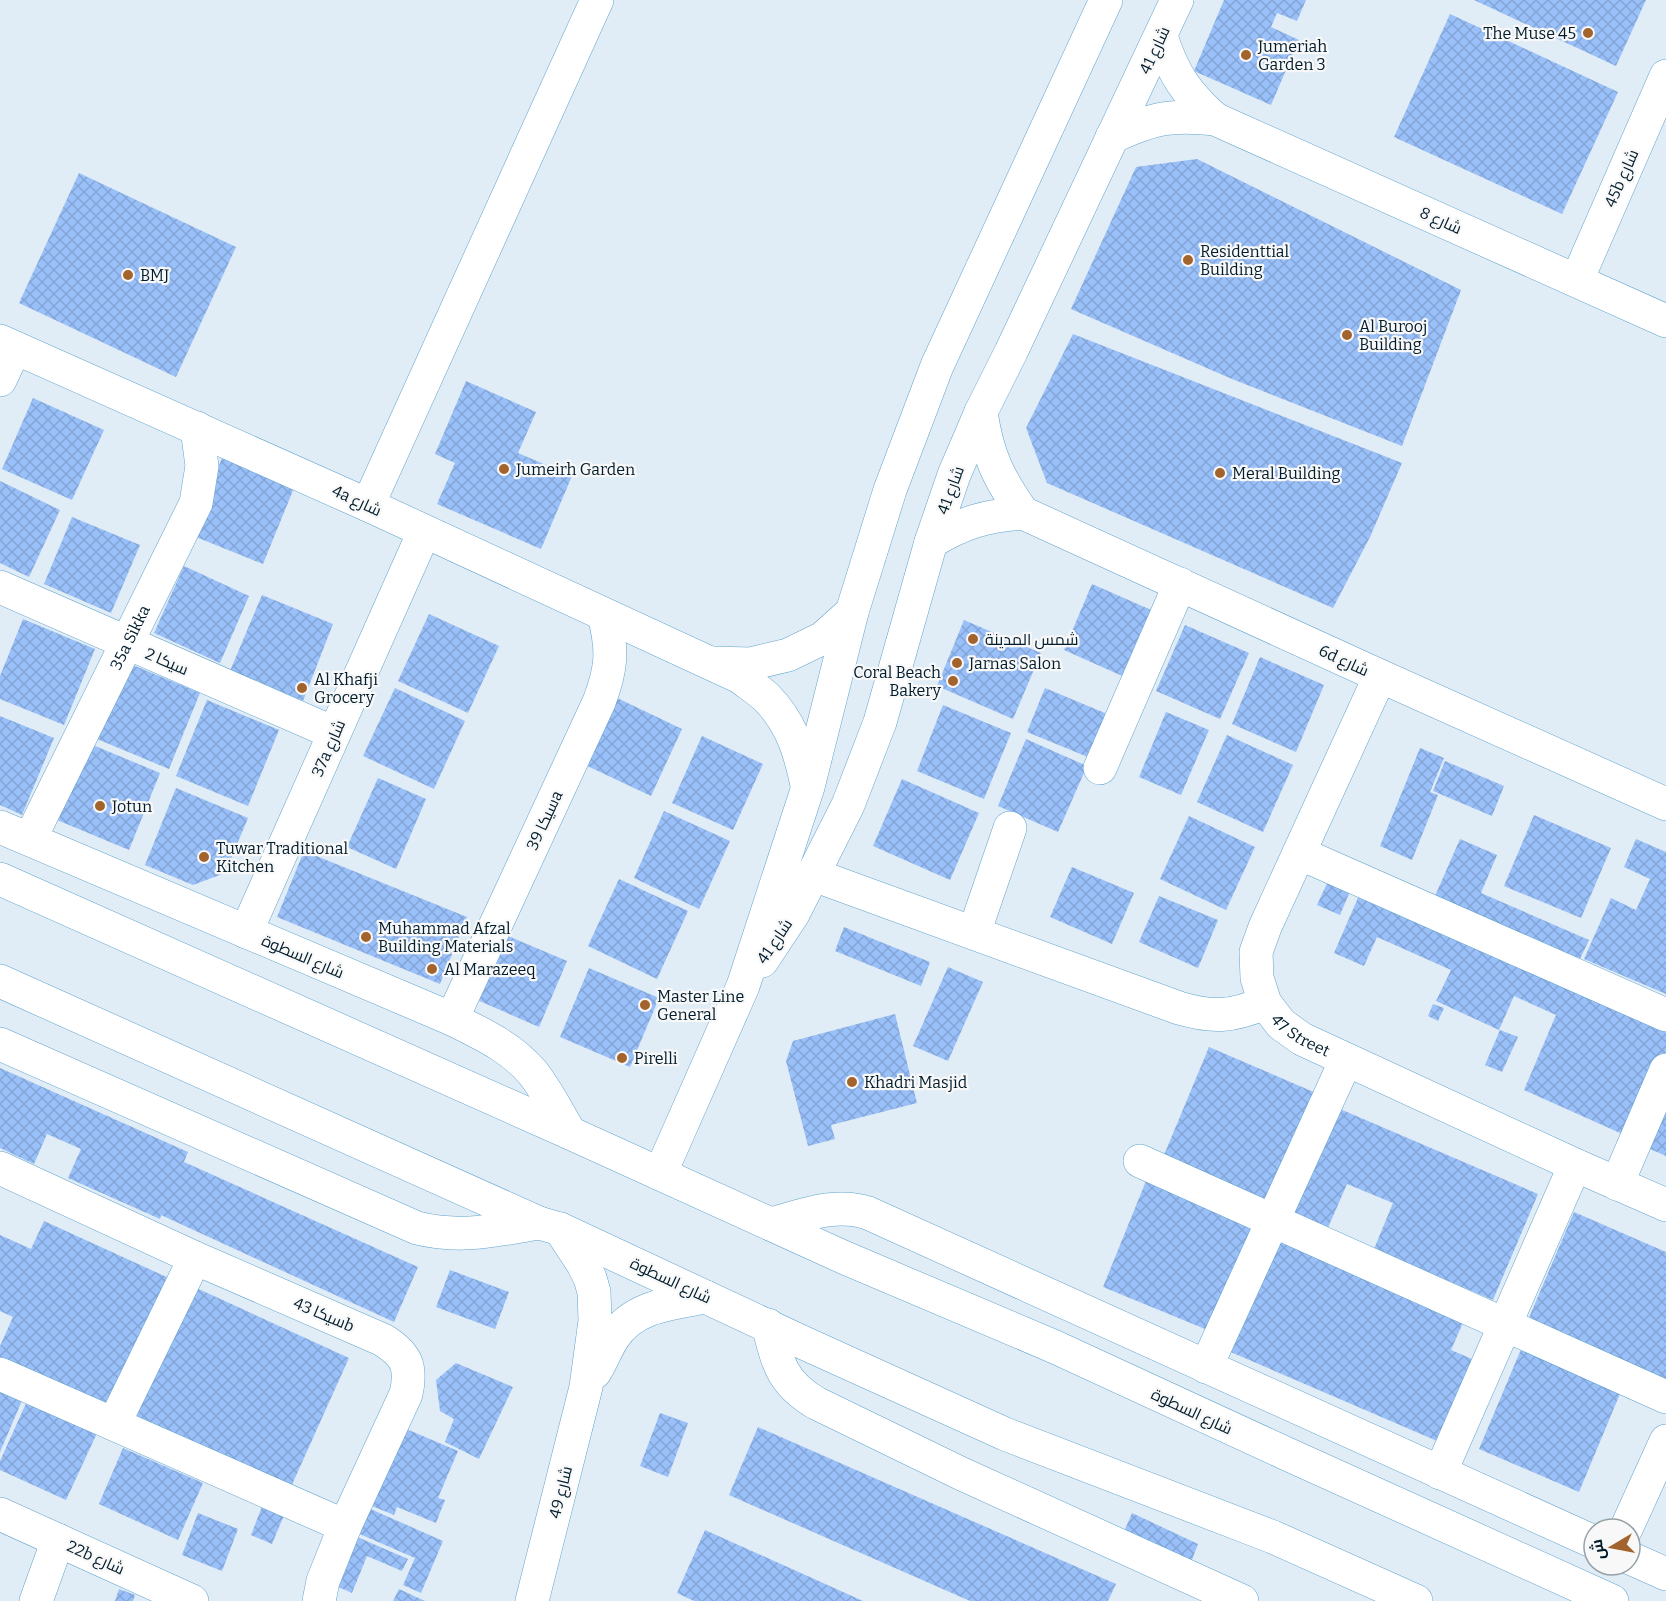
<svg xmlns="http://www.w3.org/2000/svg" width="1666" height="1601" font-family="Bitter,Cairo,serif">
<defs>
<pattern id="building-cross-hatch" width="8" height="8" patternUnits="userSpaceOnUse" patternTransform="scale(1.5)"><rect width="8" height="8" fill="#9ac0f9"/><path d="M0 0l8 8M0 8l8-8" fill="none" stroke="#83a4d6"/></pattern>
</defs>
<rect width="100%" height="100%" fill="#e0edf6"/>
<g fill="url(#building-cross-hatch)">
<path d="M1224,0H1306L1297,21L1277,13L1271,27L1299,40L1271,105L1194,71Z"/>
<path d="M1474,0H1646L1616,66Z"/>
<path d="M1450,14L1618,92L1562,214L1394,137Z"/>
<path d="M1197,159L1461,290L1402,446L1232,379L1071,309L1136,167Z"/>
<path d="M79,173L236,247L176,377L19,303Z"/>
<path d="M1073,334L1402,463L1370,537L1333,608L1047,483L1026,428Z"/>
<path d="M466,381L536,412L518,453L572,476L541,549L437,504L455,463L435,454Z"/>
<path d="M33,398L104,430L72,500L2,469Z"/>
<path d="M222,458L294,488L263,564L191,535Z"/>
<path d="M0,481L60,510L29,577L0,563Z"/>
<path d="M72,517L140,545L111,613L44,584Z"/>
<path d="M184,566L249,596L220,663L154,633Z"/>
<path d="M1092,584L1158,613L1129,679L1064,650Z"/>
<path d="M262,595L333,624L303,701L230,671Z"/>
<path d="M429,614L499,646L468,713L398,681Z"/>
<path d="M23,619L95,649L64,725L0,699V676Z"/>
<path d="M964,620L1041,653L1013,719L937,686Z"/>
<path d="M1185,625L1249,653L1220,719L1156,691Z"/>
<path d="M1260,657L1324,685L1296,752L1232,724Z"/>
<path d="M128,663L200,693L169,769L97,739Z"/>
<path d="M395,688L465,721L434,789L363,756Z"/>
<path d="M1045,688L1112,716L1095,760L1027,732Z"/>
<path d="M613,696L682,729L651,796L581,763Z"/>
<path d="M207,700L279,730L248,806L176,776Z"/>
<path d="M943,705L1011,733L984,799L917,771Z"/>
<path d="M1166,712L1209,730L1181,795L1139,777Z"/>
<path d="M0,716L54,738L22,815L0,805Z"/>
<path d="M1227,735L1293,765L1263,832L1197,802Z"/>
<path d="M702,736L763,764L733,830L672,803Z"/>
<path d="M1026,739L1087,766L1058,832L998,806Z"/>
<path d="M88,743L160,773L129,850L57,820Z"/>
<path d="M1420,748L1444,758L1430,792L1438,795L1412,860L1380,846Z"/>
<path d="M1445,761L1504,786L1492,816L1433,791Z"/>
<path d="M378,778L426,799L396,869L347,847Z"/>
<path d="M902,779L979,813L950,880L873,846Z"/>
<path d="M176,788L248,818L225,873L193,885L145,865Z"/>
<path d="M664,811L730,841L699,909L634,878Z"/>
<path d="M1534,815L1611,848L1581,918L1504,886Z"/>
<path d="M1189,816L1255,847L1226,910L1160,879Z"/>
<path d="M1460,839L1497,855L1481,893L1589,940L1580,959L1435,896Z"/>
<path d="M1636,839L1666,852V994L1584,959L1611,898L1636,910L1650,879L1624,867Z"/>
<path d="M304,851L467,917L440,984L277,917Z"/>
<path d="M1072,867L1134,893L1112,944L1050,917Z"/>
<path d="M619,879L688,911L657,979L588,946Z"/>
<path d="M1329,879L1351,889L1340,915L1317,905Z"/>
<path d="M1361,891L1666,1028V1052L1629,1137L1524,1090L1556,1015L1514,996L1499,1030L1436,1001L1451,970L1377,937L1364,966L1334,953Z"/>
<path d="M1159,896L1218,920L1198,968L1139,942Z"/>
<path d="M844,927L930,962L921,986L835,951Z"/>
<path d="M503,934L567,961L539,1027L475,999Z"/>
<path d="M948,967L983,982L948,1061L913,1046Z"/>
<path d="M589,968L659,998L630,1067L560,1037Z"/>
<path d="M1433,1004L1444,1008L1438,1021L1428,1016Z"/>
<path d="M895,1014L917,1103L831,1125L835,1139L808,1146L786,1061L793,1041Z"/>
<path d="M1500,1030L1518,1037L1502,1072L1485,1065Z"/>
<path d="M1209,1047L1316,1093L1271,1201L1164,1155Z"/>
<path d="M0,1068L188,1152L184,1162L418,1267L394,1322L161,1215L160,1219L68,1178L81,1149L47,1134L34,1164L0,1148Z"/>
<path d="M1666,1088V1156L1641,1145Z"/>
<path d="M1333,1106L1538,1194L1493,1300L1374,1249L1393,1203L1347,1184L1327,1230L1288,1213Z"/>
<path d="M1146,1181L1253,1225L1210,1331L1103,1287Z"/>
<path d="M1574,1212L1666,1252V1380L1528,1320Z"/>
<path d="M44,1221L171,1279L113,1407L0,1358V1346L13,1317L0,1311V1235L31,1249Z"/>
<path d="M1275,1236L1465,1318L1451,1350L1472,1359L1437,1441L1226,1350Z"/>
<path d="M450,1270L509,1292L495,1329L436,1307Z"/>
<path d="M192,1286L349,1358L290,1489L133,1416Z"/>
<path d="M1522,1347L1622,1389L1579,1492L1479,1449Z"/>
<path d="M456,1363L513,1387L479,1459L445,1442L454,1419L440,1411L436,1380Z"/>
<path d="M3,1387L24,1396L0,1452V1393Z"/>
<path d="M28,1399L98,1431L66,1500L0,1470V1461Z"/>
<path d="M660,1413L688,1423L668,1477L640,1466Z"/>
<path d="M758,1427L1116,1584L1108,1601H970L729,1495Z"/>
<path d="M404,1428L458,1451L438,1498L445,1500L436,1523L397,1507L394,1515L372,1506Z"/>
<path d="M123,1448L203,1483L178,1540L99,1504Z"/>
<path d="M263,1504L285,1513L272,1544L251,1535Z"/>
<path d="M366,1507L443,1541L421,1593L403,1585L415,1558L355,1532Z"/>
<path d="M198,1513L238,1529L222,1571L182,1555Z"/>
<path d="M1132,1513L1198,1544L1190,1565L1123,1534Z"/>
<path d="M705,1530L863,1601H694L677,1593Z"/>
<path d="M355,1536L408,1559L402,1571L367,1556L352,1593L334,1585Z"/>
<path d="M119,1589L135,1595L133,1601H115Z"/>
<path d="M399,1589L425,1601H393Z"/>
</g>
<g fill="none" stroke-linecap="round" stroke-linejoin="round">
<g stroke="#62a4ce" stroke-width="34">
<g id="minor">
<path d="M1161,36C1173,74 1186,93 1215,119"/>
<path d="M1112,137C1152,118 1172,114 1215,119L1666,321"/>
<path d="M1577,280L1666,76"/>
<path d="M0,341L368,505L740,677C749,684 758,690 766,697C791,722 800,751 807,785"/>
<path d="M0,380L15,348"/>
<path d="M981,412C987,454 998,478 1023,513L1380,676L1666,804"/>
<path d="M368,505L597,0"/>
<path d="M931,542C963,522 986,516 1023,513"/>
<path d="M0,587L334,733"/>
<path d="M713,663L750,664L788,655L823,638L852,612"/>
<path id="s1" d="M1380,676L1265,927L1256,952L1257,978L1265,1003L1281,1024L1302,1039L1575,1165L1666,1205"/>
<path d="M1100,768L1180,584"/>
<path d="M0,827L452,1019C482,1034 511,1047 533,1073C547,1091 558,1113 570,1133"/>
<path id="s2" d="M30,839L196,503L202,466L197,428"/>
<path d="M1299,853L1666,1015"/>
<path d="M814,875L1179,1008C1213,1018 1231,1017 1265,1003"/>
<path d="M246,932L424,532"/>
<path d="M974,933L1010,828"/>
<path d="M762,961L793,914L848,805L880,722L931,542L954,475L981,412L1011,352L1177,0"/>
<path d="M452,1019L599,702C612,668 613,650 604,615"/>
<path d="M0,1044L417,1228C462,1239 495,1230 539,1223"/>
<path d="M1140,1161L1666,1397"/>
<path d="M0,1168L195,1258L383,1340C407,1355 412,1367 406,1394L345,1526L323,1581L319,1601"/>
<path d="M660,1174L743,986L808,787L852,612L890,490L937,366L1106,0"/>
<path d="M1617,1184L1666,1070"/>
<path d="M771,1224C802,1216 835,1202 868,1213L1594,1542"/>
<path d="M768,1325C778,1363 781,1382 816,1403L962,1474L1242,1601"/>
<path d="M1206,1367L1346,1060"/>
<path d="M595,1372C602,1361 606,1349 613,1338C633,1306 672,1303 706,1297"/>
<path d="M0,1374L345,1526"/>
<path d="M114,1424L195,1258"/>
<path d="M1440,1473L1575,1165"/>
<path d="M0,1514L192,1601"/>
<path d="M1626,1529L1666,1441"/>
<path d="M1630,1558L1666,1574"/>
<path d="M36,1601L58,1540"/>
<path d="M532,1601L586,1387L595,1321L594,1292L590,1278L583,1264L560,1229"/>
</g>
</g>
<g stroke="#62a4ce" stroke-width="34">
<g id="major">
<path d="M0,879L570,1133L843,1257L1055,1347L1287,1454L1612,1601"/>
<path d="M0,981L539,1223L560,1229L804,1343L1005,1434L1273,1537L1416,1601"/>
</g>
</g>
<use href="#minor" stroke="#fff" stroke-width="33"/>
<use href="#major" stroke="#fff" stroke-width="33"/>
</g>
<g fill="#a3632c" stroke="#f8f8f8" stroke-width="2">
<circle cx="1588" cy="33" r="6"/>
<circle cx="1246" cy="55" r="6"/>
<circle cx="1188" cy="260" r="6"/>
<circle cx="128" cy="275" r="6"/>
<circle cx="1347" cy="335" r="6"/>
<circle cx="504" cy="469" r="6"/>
<circle cx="1220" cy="473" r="6"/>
<circle cx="973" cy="639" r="6"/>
<circle cx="957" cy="663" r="6"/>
<circle cx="953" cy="681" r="6"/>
<circle cx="302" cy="688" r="6"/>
<circle cx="100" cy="806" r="6"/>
<circle cx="204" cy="857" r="6"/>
<circle cx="366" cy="937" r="6"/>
<circle cx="432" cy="969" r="6"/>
<circle cx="645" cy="1005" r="6"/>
<circle cx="622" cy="1058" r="6"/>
<circle cx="852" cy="1082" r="6"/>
</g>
<g text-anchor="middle" stroke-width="4.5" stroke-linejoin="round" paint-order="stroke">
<g font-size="16" fill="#011c2c" stroke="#f8f8f8" text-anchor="start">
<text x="1576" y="39" text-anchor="end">The Muse 45</text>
<text x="1258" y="52">Jumeriah<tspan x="1258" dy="18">Garden 3</tspan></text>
<text x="1200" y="257">Residenttial<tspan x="1200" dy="18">Building</tspan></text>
<text x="140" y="281">BMJ</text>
<text x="1359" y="332">Al Burooj<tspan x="1359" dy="18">Building</tspan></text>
<text x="516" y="475">Jumeirh Garden</text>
<text x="1232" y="479">Meral Building</text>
<text x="985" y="645">شمس المدينة</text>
<text x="969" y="669">Jarnas Salon</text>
<text x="941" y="678" text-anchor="end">Coral Beach<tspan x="941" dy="18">Bakery</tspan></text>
<text x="314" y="685">Al Khafji<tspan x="314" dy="18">Grocery</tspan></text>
<text x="112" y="812">Jotun</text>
<text x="216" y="854">Tuwar Traditional<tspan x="216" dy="18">Kitchen</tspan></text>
<text x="378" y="934">Muhammad Afzal<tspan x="378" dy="18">Building Materials</tspan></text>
<text x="444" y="975">Al Marazeeq</text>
<text x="657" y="1002">Master Line<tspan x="657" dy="18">General</tspan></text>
<text x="634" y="1064">Pirelli</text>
<text x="864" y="1088">Khadri Masjid</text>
</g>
<g font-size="16" fill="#011c2c" stroke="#f8f8f8">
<text transform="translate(1154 50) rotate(-65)" y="6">شارع 41</text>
<text transform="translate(1621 178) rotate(-66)" y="6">45b شارع</text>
<text transform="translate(1441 220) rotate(24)" y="6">8 شارع</text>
<text transform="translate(950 490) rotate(-70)" y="6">شارع 41</text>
<text transform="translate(357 500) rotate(25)" y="6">4a شارع</text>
<text dy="6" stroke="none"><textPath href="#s2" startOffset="225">35a Sikka</textPath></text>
<text transform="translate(1344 660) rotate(25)" y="6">6d شارع</text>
<text transform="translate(167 661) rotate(23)" y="6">سيكا 2</text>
<text transform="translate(328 748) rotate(-66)" y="6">37a شارع</text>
<text transform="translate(544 820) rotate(-65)" y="6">سيكا 39a</text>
<text transform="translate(774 941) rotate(-56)" y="6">شارع 41</text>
<text transform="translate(303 956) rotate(23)" y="6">شارع السطوة</text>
<text dy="6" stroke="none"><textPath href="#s1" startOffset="404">47 Street</textPath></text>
<text transform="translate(671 1280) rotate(25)" y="6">شارع السطوة</text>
<text transform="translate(324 1314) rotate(23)" y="6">سيكا 43b</text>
<text transform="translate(1192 1411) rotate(25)" y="6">شارع السطوة</text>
<text transform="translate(560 1492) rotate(-76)" y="6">شارع 49</text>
<text transform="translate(96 1557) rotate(24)" y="6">22b شارع</text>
</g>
</g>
<g transform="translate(1612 1547) rotate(260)"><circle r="28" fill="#f8f8f8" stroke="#95a0a6" stroke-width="1.5"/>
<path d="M0-4.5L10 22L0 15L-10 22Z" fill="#a3632c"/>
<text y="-9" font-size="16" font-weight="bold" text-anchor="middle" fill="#011c2c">ش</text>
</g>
</svg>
